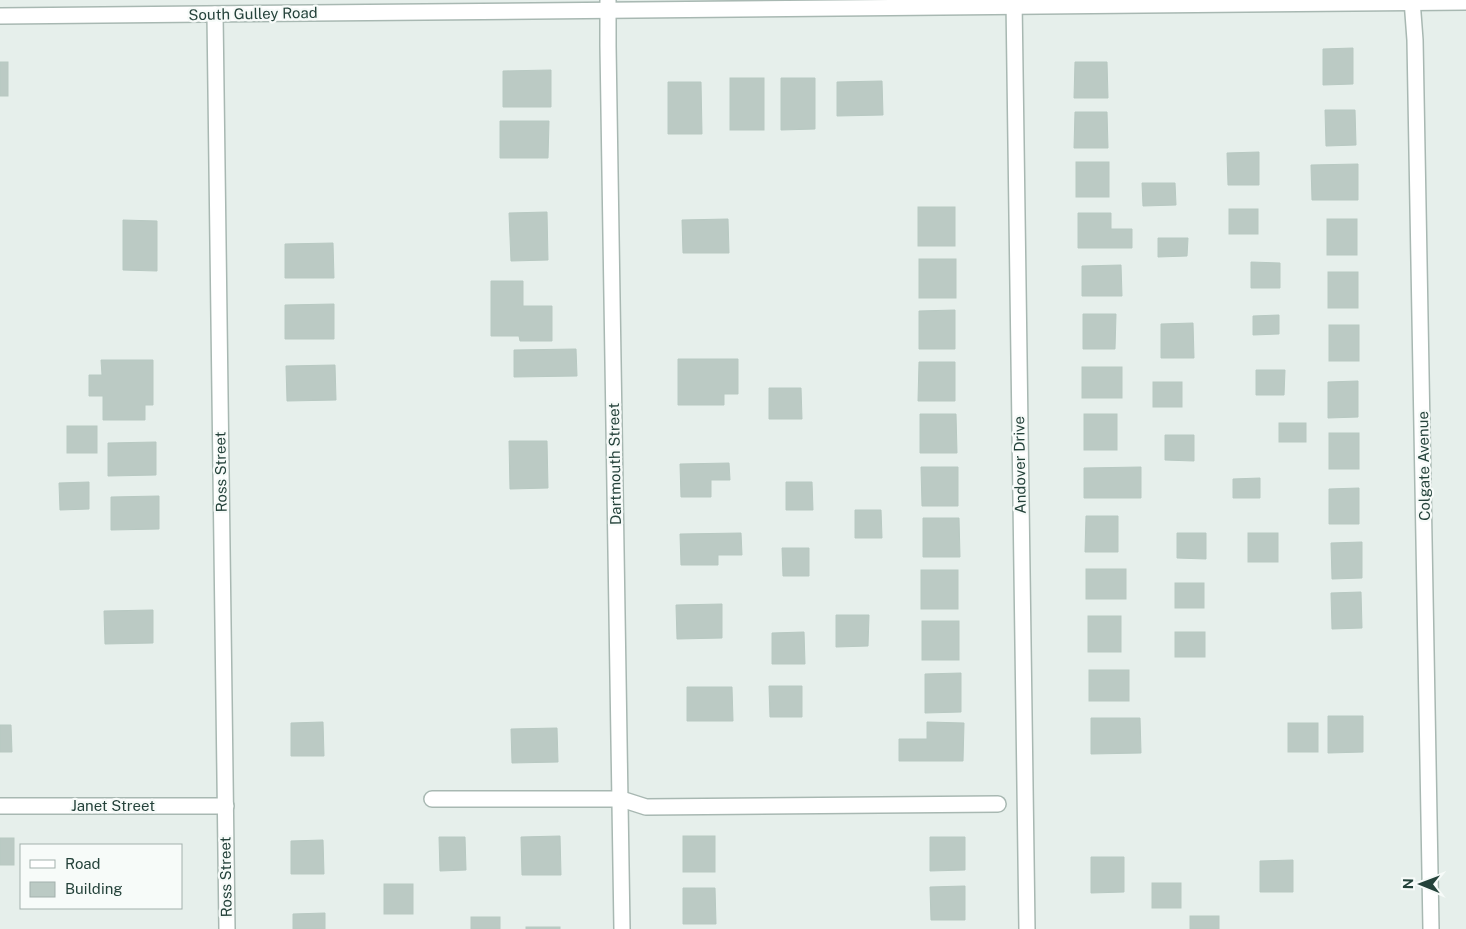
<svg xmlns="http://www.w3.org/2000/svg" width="1466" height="929" font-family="'Public Sans',sans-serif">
<rect width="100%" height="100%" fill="#e6efeb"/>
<g fill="#bbcac4" stroke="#b8c9c2">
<path d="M1353,48V84L1323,85V49Z"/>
<rect x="0" y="62" width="8" height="34"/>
<path d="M1075,62H1107L1108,98H1074Z"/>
<path d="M551,70V107H503V71Z"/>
<rect x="730" y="78" width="34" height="52"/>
<path d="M781,78H815V129L781,130Z"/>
<path d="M882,81L883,115L837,116V82Z"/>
<path d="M668,82H701L702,134H668Z"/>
<path d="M1325,110H1355L1356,145L1326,146Z"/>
<path d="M1075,112H1107L1108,148H1074Z"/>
<path d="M500,121H549L548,158H500Z"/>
<path d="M1259,152V185H1228L1227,153Z"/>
<rect x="1076" y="162" width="33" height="35"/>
<path d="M1358,164V200H1312L1311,165Z"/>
<path d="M1142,183H1175L1176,205L1143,206Z"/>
<rect x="918" y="207" width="37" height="39"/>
<rect x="1229" y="209" width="29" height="25"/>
<path d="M547,212L548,260L511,261L509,213Z"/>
<path d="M1078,213H1111V229H1132V248H1078Z"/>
<path d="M728,219L729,253H683L682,220Z"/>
<rect x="1327" y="219" width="30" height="36"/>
<path d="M123,220L157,221V271L123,270Z"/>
<path d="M1158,238H1188L1187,256L1158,257Z"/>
<path d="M333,243L334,278H285V244Z"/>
<rect x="919" y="259" width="37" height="39"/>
<path d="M1251,262L1280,263V288H1251Z"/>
<path d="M1121,265L1122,296H1082V266Z"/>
<rect x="1328" y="272" width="30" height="36"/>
<path d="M491,281H523V306H552V341H520L519,336H491Z"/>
<path d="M334,304V339H285V305Z"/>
<path d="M955,310V349H919V311Z"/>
<path d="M1083,314H1116L1115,349H1083Z"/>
<path d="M1279,315V334L1253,335V316Z"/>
<path d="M1193,323L1194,358H1161V324Z"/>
<rect x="1329" y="325" width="30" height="36"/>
<path d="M576,349L577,376L514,377V350Z"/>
<path d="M678,359H738V394H724V405H678Z"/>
<path d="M101,360H153V405H145V420H103V396H89V375H102Z"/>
<path d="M919,362H955V401H918Z"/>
<path d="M335,365L336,400L287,401L286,366Z"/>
<rect x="1082" y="367" width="40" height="31"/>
<path d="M1256,370H1285L1284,395H1256Z"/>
<path d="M1358,381V417L1328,418V382Z"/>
<rect x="1153" y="382" width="29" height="25"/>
<path d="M769,388H801L802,419H769Z"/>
<path d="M920,414H956L957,453H920Z"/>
<rect x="1084" y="414" width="33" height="36"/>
<rect x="1279" y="423" width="27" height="19"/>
<rect x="67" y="426" width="30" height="27"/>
<rect x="1329" y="433" width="30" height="36"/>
<path d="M1165,435H1194V461L1165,460Z"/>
<path d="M509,441H547L548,488L510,489Z"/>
<path d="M156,442V475L108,476V443Z"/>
<path d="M729,463L730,480H711V497H681L680,464Z"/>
<path d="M921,467H958V506H922Z"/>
<path d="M1141,467V498H1084V468Z"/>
<path d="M1260,478V498H1233V479Z"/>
<path d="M89,482V509L60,510L59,483Z"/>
<path d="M786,482H812L813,510H786Z"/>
<path d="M1359,488V524H1329V489Z"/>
<path d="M159,496V529L111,530V497Z"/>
<path d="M855,510H881L882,538H855Z"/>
<path d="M1086,516H1118V552H1085Z"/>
<path d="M923,518H959L960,557H923Z"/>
<path d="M741,533L742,555H718V565H681L680,534Z"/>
<path d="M1177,533H1206V559L1177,558Z"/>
<rect x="1248" y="533" width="30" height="29"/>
<path d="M1362,542V578L1332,579L1331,543Z"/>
<path d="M782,548H809V576H783Z"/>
<rect x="1086" y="569" width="40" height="30"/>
<rect x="921" y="570" width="37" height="39"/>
<rect x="1175" y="583" width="29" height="25"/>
<path d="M1361,592L1362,628L1332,629L1331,593Z"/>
<path d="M722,604V638L677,639L676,605Z"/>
<path d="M153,610V643L105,644L104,611Z"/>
<path d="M836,615H869L868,646L836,647Z"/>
<rect x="1088" y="616" width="33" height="36"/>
<rect x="922" y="621" width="37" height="39"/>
<path d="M804,632L805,664H772V633Z"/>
<rect x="1175" y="632" width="30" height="25"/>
<rect x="1089" y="670" width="40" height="31"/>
<path d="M961,673V712L925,713V674Z"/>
<path d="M769,686H802V717H770Z"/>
<path d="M687,687H732L733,721H687Z"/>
<path d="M1328,716H1363V752L1328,753Z"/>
<path d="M1091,718H1140L1141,753L1091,754Z"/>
<path d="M323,722L324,756H291V723Z"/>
<path d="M927,722L964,723L963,761H899V739H927Z"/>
<rect x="1288" y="723" width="30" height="29"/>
<path d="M0,725H11L12,752H0Z"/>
<path d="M557,728L558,762L512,763L511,729Z"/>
<path d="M560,836L561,875H522L521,837Z"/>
<rect x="683" y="836" width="32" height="36"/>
<path d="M439,837H465L466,870L440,871Z"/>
<path d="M930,837H965V870L930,871Z"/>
<rect x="0" y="838" width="14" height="27"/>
<path d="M323,840L324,874H291V841Z"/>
<path d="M1091,857H1124V892L1091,893Z"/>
<path d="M1293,860V892H1260V861Z"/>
<rect x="1152" y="883" width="29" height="25"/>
<rect x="384" y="884" width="29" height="30"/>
<path d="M965,886V920H931L930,887Z"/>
<path d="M683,888H715L716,924H683Z"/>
<path d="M325,913V929H293V914Z"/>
<rect x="1190" y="916" width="29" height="13"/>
<rect x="471" y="917" width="29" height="12"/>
<rect x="526" y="927" width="34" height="2"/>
</g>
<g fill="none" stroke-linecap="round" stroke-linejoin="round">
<g stroke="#a8b8b2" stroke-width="18">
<g id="minor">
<path d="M1014,0L1027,929"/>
<path d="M1412,0L1415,40L1431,929"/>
<path d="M608,1V46L622,929"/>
<path d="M215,14L227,929"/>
<path d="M0,16L1466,2"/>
<path d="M432,799H621L646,807L998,804"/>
<path d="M0,806H226"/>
</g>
</g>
<use href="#minor" stroke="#fff" stroke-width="15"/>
</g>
<g text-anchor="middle" stroke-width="4.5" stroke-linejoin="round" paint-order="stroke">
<g font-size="15" fill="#24423a" stroke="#f7fbf9">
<text transform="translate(253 14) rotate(-1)" y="5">South Gulley Road</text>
<text transform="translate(615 464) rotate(-91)" y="5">Dartmouth Street</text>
<text transform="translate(1020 465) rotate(-91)" y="5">Andover Drive</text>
<text transform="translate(1424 466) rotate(-91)" y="5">Colgate Avenue</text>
<text transform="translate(221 472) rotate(-91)" y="5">Ross Street</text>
<text x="113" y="811">Janet Street</text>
<text transform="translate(226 877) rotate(-91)" y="5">Ross Street</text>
</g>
</g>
<rect x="20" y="844" width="162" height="65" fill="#f7fbf9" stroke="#a3b1ad"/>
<rect x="30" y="860" width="25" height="8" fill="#ffffff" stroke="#a3b1ad"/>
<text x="65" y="869" font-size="15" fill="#24423a">Road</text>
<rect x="30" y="882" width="25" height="15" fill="#bbcac4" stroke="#a3b1ad"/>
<text x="65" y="894" font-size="15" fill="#24423a">Building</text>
<g transform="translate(1421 884) rotate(271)" stroke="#f7fbf9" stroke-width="4" paint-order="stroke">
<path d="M0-4L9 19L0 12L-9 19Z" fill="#24423a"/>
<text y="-8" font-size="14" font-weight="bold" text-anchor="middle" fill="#24423a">N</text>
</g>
</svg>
